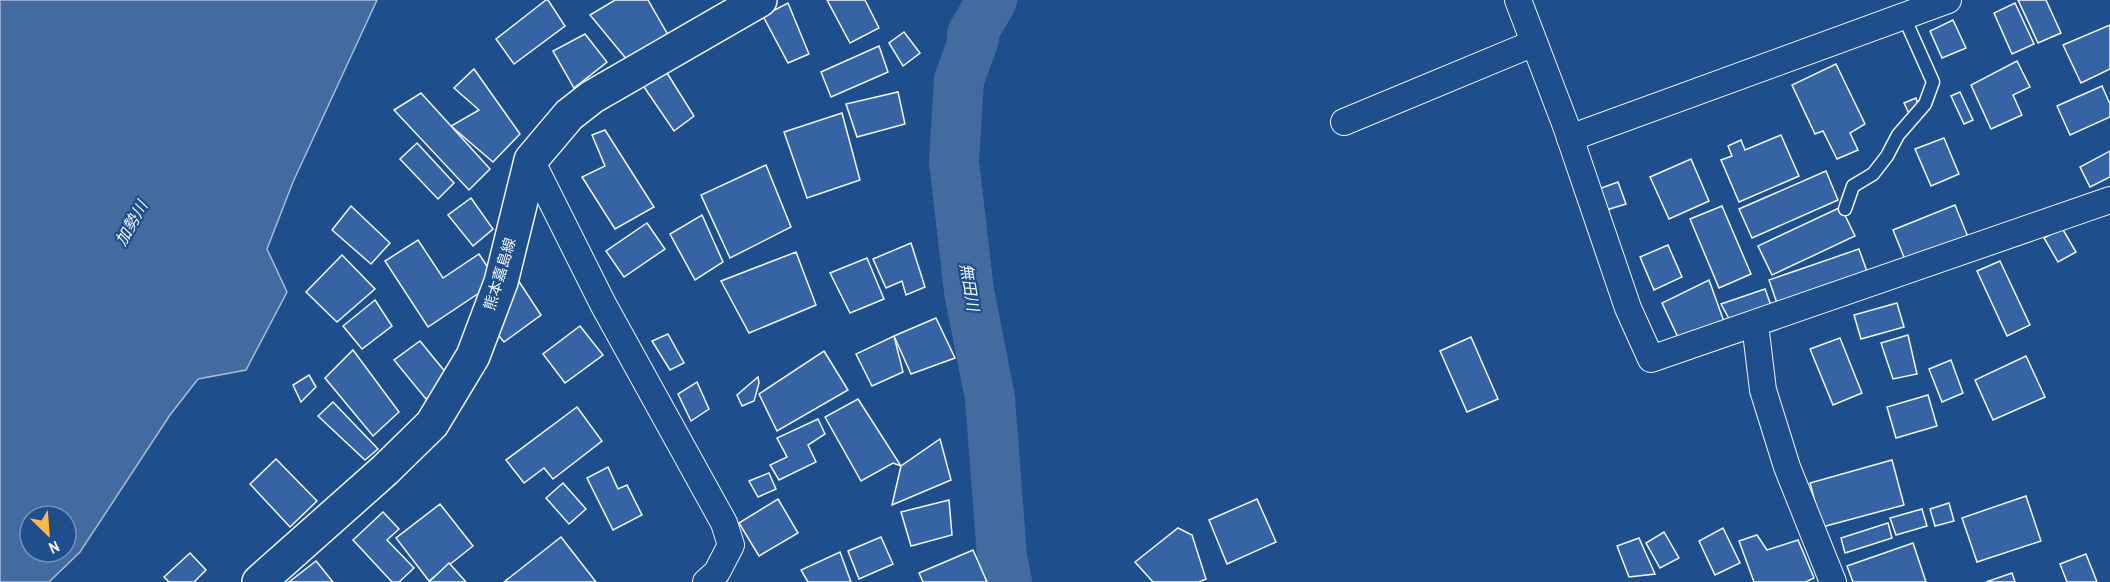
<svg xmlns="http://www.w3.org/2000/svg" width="2110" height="582" font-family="'Archivo Narrow','Noto Sans JP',sans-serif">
<rect width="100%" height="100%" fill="#1f4e8c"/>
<path fill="#446ba0" stroke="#a8bbd7" stroke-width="1.5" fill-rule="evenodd" d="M0,0H377L293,182L267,249L287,292L246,370L198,379L170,415L80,552L49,582H0ZM30,516H66V552H30Z"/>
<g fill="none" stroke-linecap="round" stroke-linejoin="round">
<path stroke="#446ba0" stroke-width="50" d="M992,0L972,34L974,39L959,80L954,162L969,291L990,398L1002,557L1007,582"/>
</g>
<g fill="#3563a3" stroke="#f2f6ff" stroke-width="1.5">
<path d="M546,0H548L565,26L514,64L496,39Z"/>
<path d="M615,0H648L672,42L633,67L590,15Z"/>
<path d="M827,0H865L879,28L850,43Z"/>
<path d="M2018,0H2046L2061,33L2038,43Z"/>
<path d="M788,3L809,54L788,63L763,16Z"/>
<path d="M2015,3L2034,44L2012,54L1994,13Z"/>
<path d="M1953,20L1966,48L1942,58L1930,31Z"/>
<path d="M2110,25V69L2081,83L2063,45Z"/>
<path d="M904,32L920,53L903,66L889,43Z"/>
<path d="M585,34L607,62L574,88L553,51Z"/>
<path d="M879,46L888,72L831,97L821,72Z"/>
<path d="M2017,61L2030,87L2013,95L2022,115L1991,129L1971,85Z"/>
<path d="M1836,64L1865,124L1850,133L1858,150L1837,159L1823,131L1815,134L1792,85Z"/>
<path d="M474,69L520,134L493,162L451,126L479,110L454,88Z"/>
<path d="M667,73L694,116L674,131L642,84Z"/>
<path d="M2102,86L2110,104V117L2070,135L2057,106Z"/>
<path d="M898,92L905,124L857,137L846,104Z"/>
<path d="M1960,92L1973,120L1964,124L1951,96Z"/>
<path d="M421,93L490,169L469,190L394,110Z"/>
<path d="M1916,98L1920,110L1911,118L1904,103Z"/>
<path d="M842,113L860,180L807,198L784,132Z"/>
<path d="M605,130L654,207L615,229L582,177L605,166L592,135Z"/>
<path d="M1781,135L1799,176L1739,202L1721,160L1732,156L1728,146L1741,140L1745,150Z"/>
<path d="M1944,138L1959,174L1931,186L1915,149Z"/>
<path d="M417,143L454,183L438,199L400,159Z"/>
<path d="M2110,151V177L2090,187L2080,167Z"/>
<path d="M1691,159L1709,201L1669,219L1650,177Z"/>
<path d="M766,165L791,227L730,258L701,195Z"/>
<path d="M1826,171L1838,200L1752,238L1739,209Z"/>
<path d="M1618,182L1626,204L1603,211L1596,190Z"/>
<path d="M471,198L493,229L473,246L448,215Z"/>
<path d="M1955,205L1968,237L1906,262L1893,230Z"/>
<path d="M351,206L390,243L371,264L332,230Z"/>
<path d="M1722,206L1751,274L1719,288L1690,219Z"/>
<path d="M1841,207L1855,236L1772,275L1758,246Z"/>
<path d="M702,215L723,262L695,280L670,234Z"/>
<path d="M647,223L665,249L624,277L606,251Z"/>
<path d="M2062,228L2076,252L2058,262L2044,238Z"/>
<path d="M418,240L443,278L479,254L497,281L428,327L385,261Z"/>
<path d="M911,243L925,287L906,295L902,281L886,288L873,259Z"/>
<path d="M1668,245L1682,277L1654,290L1640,257Z"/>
<path d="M1859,249L1869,277L1779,309L1769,280Z"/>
<path d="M796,252L816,305L749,333L721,281Z"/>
<path d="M342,255L375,289L337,322L306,292Z"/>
<path d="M867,258L884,299L850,313L830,273Z"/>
<path d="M2000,261L2030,325L2007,336L1977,271Z"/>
<path d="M516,277L541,315L504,342L495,331Z"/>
<path d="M1709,280L1727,330L1682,346L1662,303Z"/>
<path d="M1765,289L1773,311L1732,324L1721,304Z"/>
<path d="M375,300L392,326L362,349L343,326Z"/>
<path d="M1897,303L1904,327L1861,339L1854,315Z"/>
<path d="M936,318L955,358L911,374L894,336Z"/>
<path d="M580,326L603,355L565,383L543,354Z"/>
<path d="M668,334L684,363L670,370L652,341Z"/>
<path d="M1908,335L1917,374L1893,379L1881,343Z"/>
<path d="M894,336L903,372L872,386L856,354Z"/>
<path d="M1471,337L1498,399L1467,412L1440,351Z"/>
<path d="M1840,338L1862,393L1833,405L1810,349Z"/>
<path d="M420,341L451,379L426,399L394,360Z"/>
<path d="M353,350L399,412L373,436L325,378Z"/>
<path d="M824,351L848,390L777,431L759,394Z"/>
<path d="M2026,356L2045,397L1993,420L1975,380Z"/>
<path d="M1951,360L1963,393L1942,402L1929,369Z"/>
<path d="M309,375L316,387L301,402L293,385Z"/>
<path d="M758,377L759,383L754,401L742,406L737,395Z"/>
<path d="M697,382L709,409L691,421L678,394Z"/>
<path d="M1928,395L1937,426L1896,438L1887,407Z"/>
<path d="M858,399L901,466L893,463L861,481L825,417Z"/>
<path d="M333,402L378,449L365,460L318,416Z"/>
<path d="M577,407L602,441L553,479L544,468L524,483L506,460Z"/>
<path d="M818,419L825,434L808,445L816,462L779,480L770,465L787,457L777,438Z"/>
<path d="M940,439L951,480L892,505L901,466Z"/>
<path d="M276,459L317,501L290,527L250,484Z"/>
<path d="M1892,460L1904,505L1822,527L1810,483Z"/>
<path d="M608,467L618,489L627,485L642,515L613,530L587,478Z"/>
<path d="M769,473L776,489L758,497L749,481Z"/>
<path d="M563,483L586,509L569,524L546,498Z"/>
<path d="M2026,496L2041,541L1977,562L1962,518Z"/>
<path d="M778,499L798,533L759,556L739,523Z"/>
<path d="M1257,499L1276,542L1227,564L1209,520Z"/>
<path d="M949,500L952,535L911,546L901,512Z"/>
<path d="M1949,503L1954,521L1935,526L1930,509Z"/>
<path d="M440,504L473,546L429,581L396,538Z"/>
<path d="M1922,509L1927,526L1896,535L1890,518Z"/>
<path d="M383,512L399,529L387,540L414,568L399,582H392L353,540Z"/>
<path d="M1888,523L1892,538L1845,553L1841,538Z"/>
<path d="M1178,528L1192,535L1206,579L1199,582H1153L1135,562Z"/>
<path d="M1723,528L1740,563L1715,575L1699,541Z"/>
<path d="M1664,532L1679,558L1660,568L1646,543Z"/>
<path d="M1757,535L1767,550L1798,540L1814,578L1806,582H1754L1739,541Z"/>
<path d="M561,537L596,582H504Z"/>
<path d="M881,537L893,564L859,579L848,551Z"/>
<path d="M1639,538L1655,574L1629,577L1617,546Z"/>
<path d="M1913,543L1926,582H1853L1847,566Z"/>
<path d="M973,550L987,582H923L919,573Z"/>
<path d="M840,552L851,582H808L801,570Z"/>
<path d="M190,553L206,570L194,582H169L164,577Z"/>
<path d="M2086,554L2097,582H2067L2060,564Z"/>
<path d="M316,561L333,582H289Z"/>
<path d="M449,563L466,582H429Z"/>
<path d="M2012,573L2015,582H1986Z"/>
</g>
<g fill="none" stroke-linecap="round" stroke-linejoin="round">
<g stroke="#f2f6ff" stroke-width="15">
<path id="lane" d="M1845,209L1853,186L1873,174L1887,156L1898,135L1925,104L1933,82L1904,17"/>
</g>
<g stroke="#f2f6ff" stroke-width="28">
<g id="street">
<path d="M1518,0L1566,126L1628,308L1651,359L2110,200"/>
<path d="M1344,122L1534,43"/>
<path d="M1570,138L1948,0"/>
<path d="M531,160L603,304L724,523L731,545L717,572L706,582"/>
<path d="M1755,324L1763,390L1787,467L1833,582"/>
</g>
</g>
<g stroke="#f2f6ff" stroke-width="36">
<path id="primary" d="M259,582L385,470L432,424L473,356L501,282L531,160L569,115L592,97L760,0"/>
</g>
<use href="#lane" stroke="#1f4e8c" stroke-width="12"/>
<use href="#street" stroke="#1f4e8c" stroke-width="26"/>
<use href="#primary" stroke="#1f4e8c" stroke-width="33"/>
</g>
<g text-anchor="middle" stroke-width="4.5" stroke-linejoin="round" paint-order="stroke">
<g font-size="15" fill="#f2f6ff" stroke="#1f4e8c">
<text transform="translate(500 274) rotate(-73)" y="5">熊本嘉島線</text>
</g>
<g font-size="16" font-style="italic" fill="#f2f6ff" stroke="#1f4e8c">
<text transform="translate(131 223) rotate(-61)" y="6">加勢川</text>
<text transform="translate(970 287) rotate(81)" y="6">無田川</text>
</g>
</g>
<g transform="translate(48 534) rotate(155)"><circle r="28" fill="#1f4e8c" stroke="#7391ba" stroke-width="1.5"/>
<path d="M0-4.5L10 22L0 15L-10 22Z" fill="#ffb74d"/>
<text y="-9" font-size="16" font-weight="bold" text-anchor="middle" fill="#f2f6ff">N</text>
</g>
</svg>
